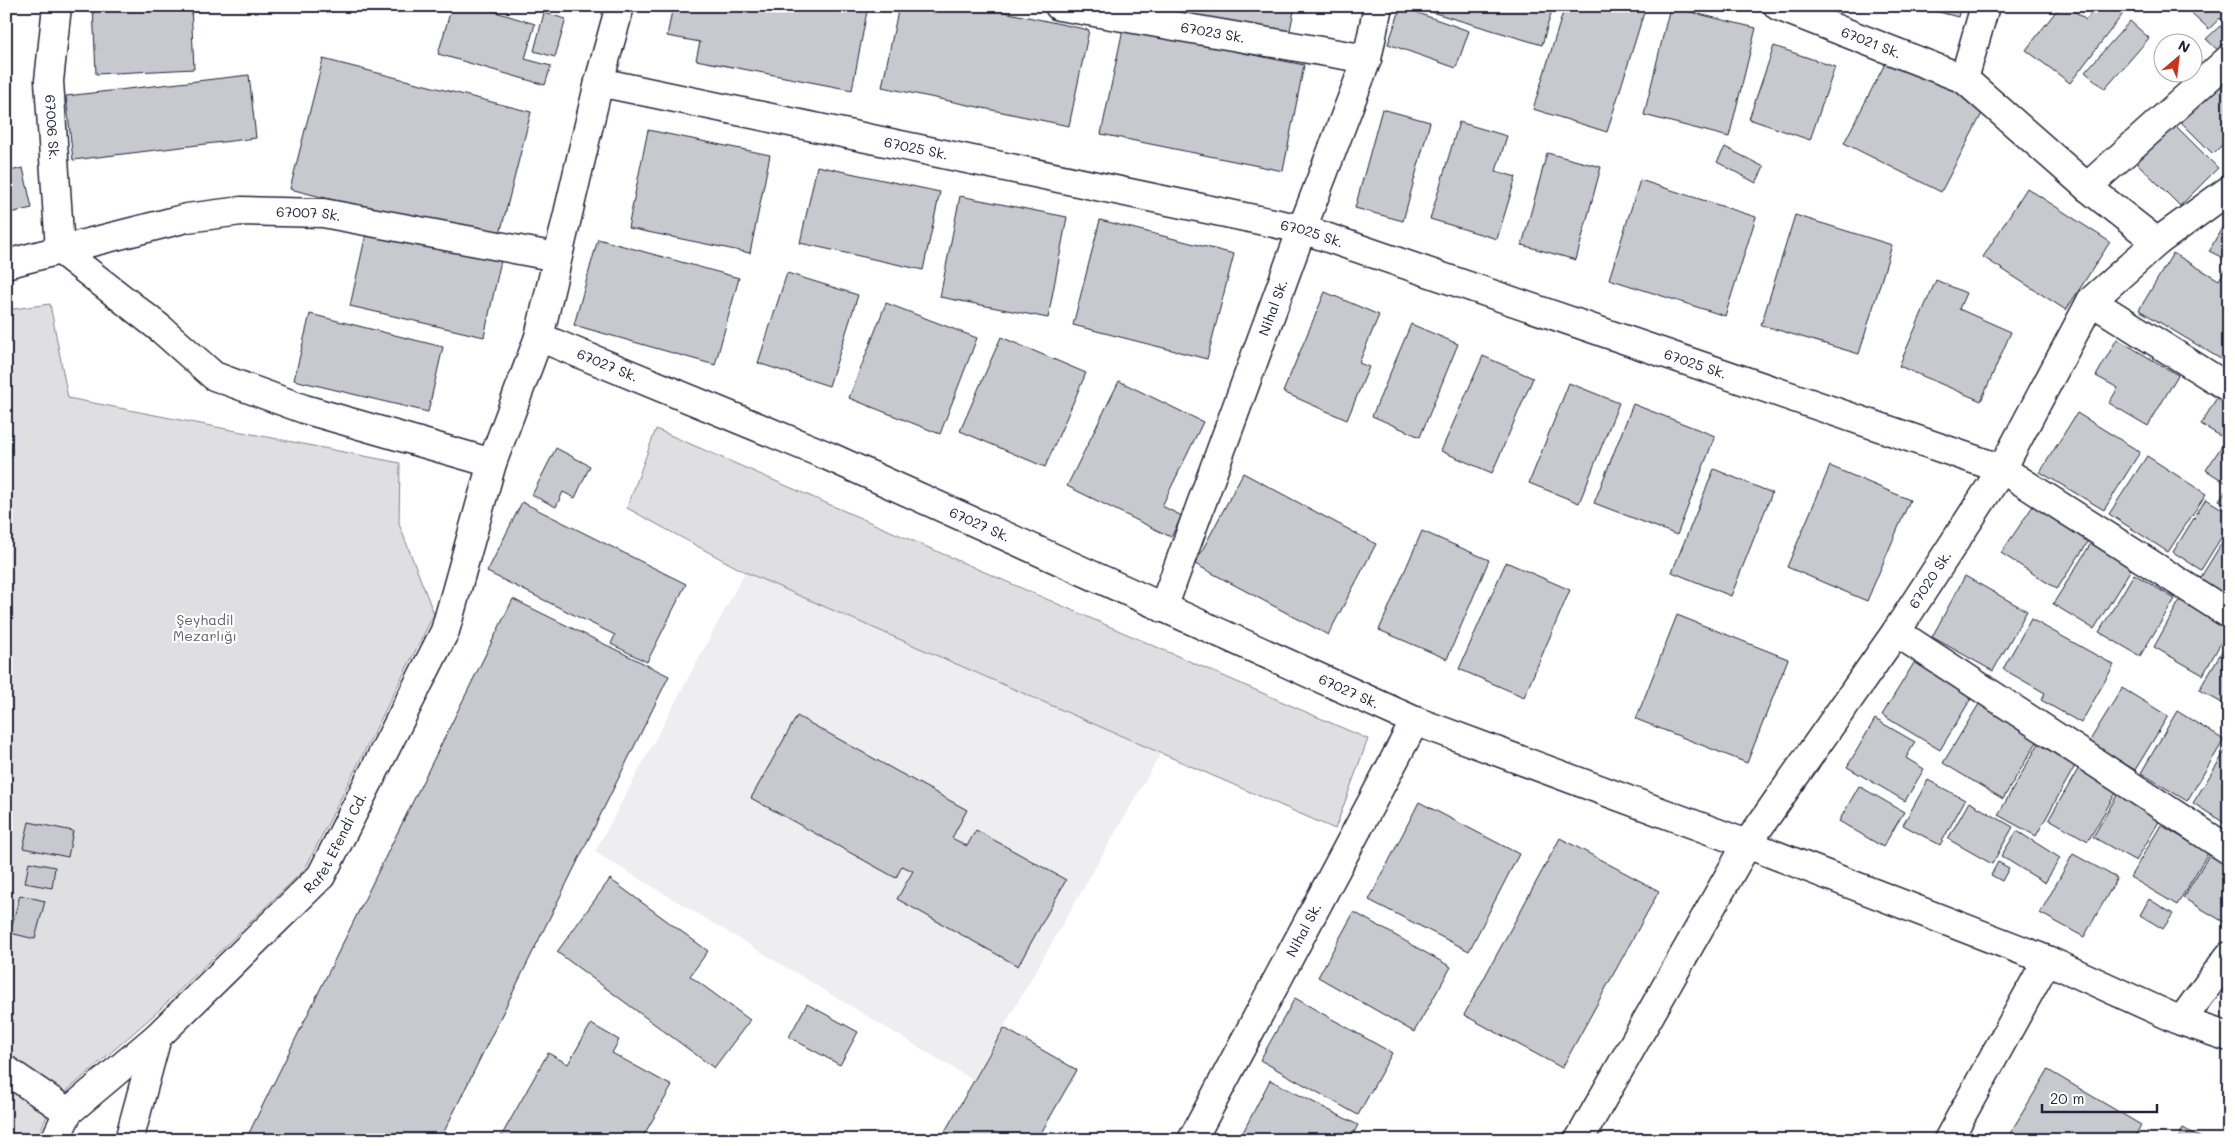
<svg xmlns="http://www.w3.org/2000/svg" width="2235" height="1146" font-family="Mali,sans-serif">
<rect width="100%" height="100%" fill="#fff"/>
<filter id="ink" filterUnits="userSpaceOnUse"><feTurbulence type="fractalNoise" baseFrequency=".02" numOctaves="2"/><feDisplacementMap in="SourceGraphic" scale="10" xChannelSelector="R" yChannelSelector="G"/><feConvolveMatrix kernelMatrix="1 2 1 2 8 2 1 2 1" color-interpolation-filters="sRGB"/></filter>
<g filter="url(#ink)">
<path fill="#eeeef1" d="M745,572L1161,753L973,1080L595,852Z"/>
<g fill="#dfdfe2" stroke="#80808e">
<path d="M50,304L68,398L400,463L399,524L434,614L305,869L154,1015L53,1103L36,1140H6V310Z"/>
<path d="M656,429L1368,739L1335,829L745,572L627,508Z"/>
</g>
<g fill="#c8c8cf" stroke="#22223b">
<path d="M93,6H191L194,69L96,74Z"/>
<path d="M452,6H476L535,24L525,59L551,66L545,85L438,54Z"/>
<path d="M673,6H868L852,90L696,60L700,42L667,36Z"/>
<path d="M899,6H976L1089,30L1069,126L882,87Z"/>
<path d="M1191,6H1295L1289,35L1189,14Z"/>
<path d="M1411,6H1553L1542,45Z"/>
<path d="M1565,6H1646L1607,132L1533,109Z"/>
<path d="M1916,6H1961L1958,17Z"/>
<path d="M2060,6H2068L2086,20L2096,6H2129L2070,83L2026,50Z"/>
<path d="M2184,6H2229V27L2220,18L2209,29Z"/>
<path d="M1401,7L1469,31L1456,68L1388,44Z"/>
<path d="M1670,7L1756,28L1729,137L1644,115Z"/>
<path d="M544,13L566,19L555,57L534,51Z"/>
<path d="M2130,21L2149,38L2105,89L2085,72Z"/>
<path d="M2220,26L2229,34V52L2224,56L2206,39Z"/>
<path d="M1123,29L1304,65L1283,171L1101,134Z"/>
<path d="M1774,46L1835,67L1810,140L1749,119Z"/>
<path d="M1889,56L1986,106L1941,192L1844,143Z"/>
<path d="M323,59L531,112L498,242L290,189Z"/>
<path d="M2229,70V138L2213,154L2179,120Z"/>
<path d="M249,75L256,138L73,160L66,96Z"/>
<path d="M1382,109L1430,122L1403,221L1355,208Z"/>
<path d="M2169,119L2218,168L2180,206L2131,157Z"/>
<path d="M1459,122L1507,136L1496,171L1516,177L1497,239L1430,219Z"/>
<path d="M648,130L770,155L750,253L628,228Z"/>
<path d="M1725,147L1764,167L1756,183L1717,162Z"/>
<path d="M1547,153L1601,167L1576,260L1522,245Z"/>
<path d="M817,166L940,192L923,270L800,243Z"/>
<path d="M23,168L32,208L6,214V172Z"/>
<path d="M1640,180L1756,217L1725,316L1609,279Z"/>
<path d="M2027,188L2110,242L2066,310L1983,257Z"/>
<path d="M960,196L1067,217L1048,318L940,297Z"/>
<path d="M1795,215L1892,245L1859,354L1761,325Z"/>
<path d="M2229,215V261L2209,251Z"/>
<path d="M1100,220L1234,254L1207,359L1073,325Z"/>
<path d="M368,225L502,256L484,337L350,306Z"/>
<path d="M598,239L739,278L715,365L574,325Z"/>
<path d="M2173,253L2219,280L2225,270L2229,272V364L2139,310Z"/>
<path d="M787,273L858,295L829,386L758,363Z"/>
<path d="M1936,280L1966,293L1959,309L2011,332L1981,401L1899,366Z"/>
<path d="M1325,292L1379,315L1359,363L1369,367L1347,420L1283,392Z"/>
<path d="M886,303L977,338L940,434L849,398Z"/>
<path d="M310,314L443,347L428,412L294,380Z"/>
<path d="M1411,324L1458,344L1420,437L1372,416Z"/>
<path d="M1001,337L1086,373L1045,467L960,431Z"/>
<path d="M2117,339L2178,375L2148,426L2109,403L2118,388L2096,376Z"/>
<path d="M1483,356L1533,378L1492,473L1441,451Z"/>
<path d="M1119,381L1203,422L1162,506L1182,516L1171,537L1067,486Z"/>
<path d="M1569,383L1619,403L1579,503L1529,483Z"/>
<path d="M2224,386L2229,389V421L2220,436L2201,424Z"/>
<path d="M1633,404L1715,436L1677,535L1594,503Z"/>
<path d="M2077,413L2140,452L2104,510L2040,472Z"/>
<path d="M2229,435V485L2206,470Z"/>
<path d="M556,448L590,466L575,498L563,492L556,507L532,495Z"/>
<path d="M2147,456L2206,494L2168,552L2109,514Z"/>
<path d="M1830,466L1910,500L1867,601L1787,567Z"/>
<path d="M1714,469L1772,493L1731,596L1672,572Z"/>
<path d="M1243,473L1376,544L1328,635L1195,564Z"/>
<path d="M2229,486V506L2219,500Z"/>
<path d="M2206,499L2229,513V525L2201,570L2173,552Z"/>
<path d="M522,502L686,584L647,662L611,644L615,635L487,572Z"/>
<path d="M2035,503L2090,539L2057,589L2001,553Z"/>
<path d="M1422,531L1489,560L1447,659L1379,630Z"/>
<path d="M2229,531V600L2198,582Z"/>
<path d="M2095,537L2136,561L2094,629L2053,604Z"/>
<path d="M1506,562L1570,590L1524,697L1459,669Z"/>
<path d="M2134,574L2175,599L2140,656L2099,632Z"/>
<path d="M1965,576L2027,611L1993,671L1932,637Z"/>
<path d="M513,599L669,676L440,1140H251L247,1137Z"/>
<path d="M2180,600L2229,628L2203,675L2154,647Z"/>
<path d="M1677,615L1788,659L1747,763L1636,719Z"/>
<path d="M2031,619L2114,665L2081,723L2041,700L2045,693L2003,669Z"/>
<path d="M2225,646L2229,648V707L2199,690Z"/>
<path d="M1917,658L1975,692L1940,750L1882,715Z"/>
<path d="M2122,688L2168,716L2135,770L2089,742Z"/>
<path d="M1982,699L2041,735L2003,799L1943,763Z"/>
<path d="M2177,711L2224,740L2187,801L2141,773Z"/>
<path d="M797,716L967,810L952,838L967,846L976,830L1066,880L1018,966L897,899L913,871L902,866L896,878L751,798Z"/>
<path d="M1875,719L1915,742L1906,758L1924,769L1905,801L1847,767Z"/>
<path d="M2039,743L2076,764L2036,836L1998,815Z"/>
<path d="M2229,745V826L2193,803Z"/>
<path d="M2080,766L2118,789L2088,841L2049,819Z"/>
<path d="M1928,780L1965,800L1940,845L1903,825Z"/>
<path d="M1859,786L1904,812L1883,847L1839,821Z"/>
<path d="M2119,792L2161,818L2136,861L2093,837Z"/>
<path d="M1419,802L1519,854L1469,951L1369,900Z"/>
<path d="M1969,802L2013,827L1992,864L1948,839Z"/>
<path d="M29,822L73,831L68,857L23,848Z"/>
<path d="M2161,825L2208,853L2177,905L2130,877Z"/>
<path d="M2017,831L2060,858L2045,883L2001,856Z"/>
<path d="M1560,838L1659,891L1562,1068L1464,1015Z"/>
<path d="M2211,852L2229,863V925L2183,898Z"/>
<path d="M2073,854L2117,878L2084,937L2040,913Z"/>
<path d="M29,862L55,867L52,888L25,883Z"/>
<path d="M1998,862L2009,868L2002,881L1991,875Z"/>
<path d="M610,879L708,951L690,976L750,1020L714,1068L557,952Z"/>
<path d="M20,895L45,901L35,939L10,933Z"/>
<path d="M2149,899L2173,914L2163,929L2140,915Z"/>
<path d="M1354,912L1451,967L1414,1032L1318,977Z"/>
<path d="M1295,998L1392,1053L1358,1115L1260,1060Z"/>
<path d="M807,1004L858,1032L840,1065L789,1037Z"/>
<path d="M591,1024L619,1040L612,1053L672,1086L641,1140L625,1133L621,1140H499L548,1053L568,1064Z"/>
<path d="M1004,1028L1077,1070L1037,1140H940Z"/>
<path d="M2048,1070L2141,1125L2133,1140H2006Z"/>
<path d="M1270,1080L1358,1125L1350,1140H1239Z"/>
<path d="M2183,1128L2205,1140H2177Z"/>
</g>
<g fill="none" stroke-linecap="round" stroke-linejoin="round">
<g stroke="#22223b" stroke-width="31">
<path id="pedestrian" d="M6,1070L68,1112"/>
</g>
<g stroke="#22223b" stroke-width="31">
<g id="minor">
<path id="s1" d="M57,6L49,81L60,250L187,218L241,211L323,213L557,257"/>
<path id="s2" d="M1059,6L1367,59"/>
<path id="s3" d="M1778,6L1964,79L2087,187L2157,242"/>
<path d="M1964,79L1985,6"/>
<path id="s4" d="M599,82L1302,229L2002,469L2229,614"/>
<path d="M2087,187L2229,59"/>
<path d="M2091,301L2229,388"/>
<path id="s5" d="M539,337L828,456L1415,721L1747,844L2047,960L2181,1021L2229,1037"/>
<path id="s6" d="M1163,608L1302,229L1367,59L1378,6"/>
<path d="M1896,632L2229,850"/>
<path d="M2181,1021L2229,956"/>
<path id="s7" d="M1192,1140L1415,721"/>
<path id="s8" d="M1579,1140L1747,844L1896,632L2002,469L2091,301L2157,242L2229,190"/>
<path d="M1948,1140L2047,960"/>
</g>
</g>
<g stroke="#22223b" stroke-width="31">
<g id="tertiary">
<path d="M6,264L60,250L161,329L214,376L304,409L492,463"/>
<path id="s9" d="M129,1140L157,1037L321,876L445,631L492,463L539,337L599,82L620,6"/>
</g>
</g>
<g stroke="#22223b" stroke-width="31">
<path id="secondary" d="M55,1140L68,1112L157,1037"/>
</g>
<use href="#pedestrian" stroke="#fff" stroke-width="28"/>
<use href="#minor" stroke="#fff" stroke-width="28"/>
<use href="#tertiary" stroke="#fff" stroke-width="28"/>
<use href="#secondary" stroke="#fff" stroke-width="28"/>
</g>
</g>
<g text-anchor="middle" stroke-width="4.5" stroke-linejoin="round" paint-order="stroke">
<g font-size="14" fill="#22223b" stroke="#fff">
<text dy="5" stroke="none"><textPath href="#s2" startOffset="156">67023 Sk.</textPath></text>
<text dy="5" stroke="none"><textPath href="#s3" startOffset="100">67021 Sk.</textPath></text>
<text dy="5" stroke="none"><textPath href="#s1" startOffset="122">67006 Sk.</textPath></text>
<text dy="5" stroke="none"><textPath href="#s4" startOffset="324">67025 Sk.</textPath></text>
<text dy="5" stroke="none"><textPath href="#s1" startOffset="498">67007 Sk.</textPath></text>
<text dy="5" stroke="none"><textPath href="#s4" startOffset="729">67025 Sk.</textPath></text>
<text dy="5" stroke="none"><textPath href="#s6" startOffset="320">Nihal Sk.</textPath></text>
<text dy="5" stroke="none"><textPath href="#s4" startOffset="1134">67025 Sk.</textPath></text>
<text dy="5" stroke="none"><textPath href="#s5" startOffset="74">67027 Sk.</textPath></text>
<text dy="5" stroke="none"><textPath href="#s5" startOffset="479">67027 Sk.</textPath></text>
<text dy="5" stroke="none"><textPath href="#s8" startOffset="662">67020 Sk.</textPath></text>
<text dy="5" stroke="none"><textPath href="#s5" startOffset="884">67027 Sk.</textPath></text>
<text dy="5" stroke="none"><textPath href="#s9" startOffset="372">Rafet Efendi Cd.</textPath></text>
<text dy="5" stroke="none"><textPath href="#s7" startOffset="238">Nihal Sk.</textPath></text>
</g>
<g font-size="14" fill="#5b5b6d" stroke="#fff">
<text x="205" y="625">Şeyhadil<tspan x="205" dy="16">Mezarlığı</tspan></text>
</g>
</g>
<rect width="2235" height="1146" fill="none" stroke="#fff" stroke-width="25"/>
<rect x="12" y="12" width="2210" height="1121" fill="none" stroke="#22223b" stroke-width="2" filter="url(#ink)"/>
<g transform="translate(2178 58) rotate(28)"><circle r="24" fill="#ffffff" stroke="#a7a7b1"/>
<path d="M0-4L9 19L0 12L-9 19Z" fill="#c8321e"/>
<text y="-8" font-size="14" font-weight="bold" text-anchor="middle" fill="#22223b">N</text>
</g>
<path d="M2042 1104v8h115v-8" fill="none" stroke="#22223b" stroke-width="2.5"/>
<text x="2050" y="1104" font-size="15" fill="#22223b" stroke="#ffffff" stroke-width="4" paint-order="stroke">20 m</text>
</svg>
